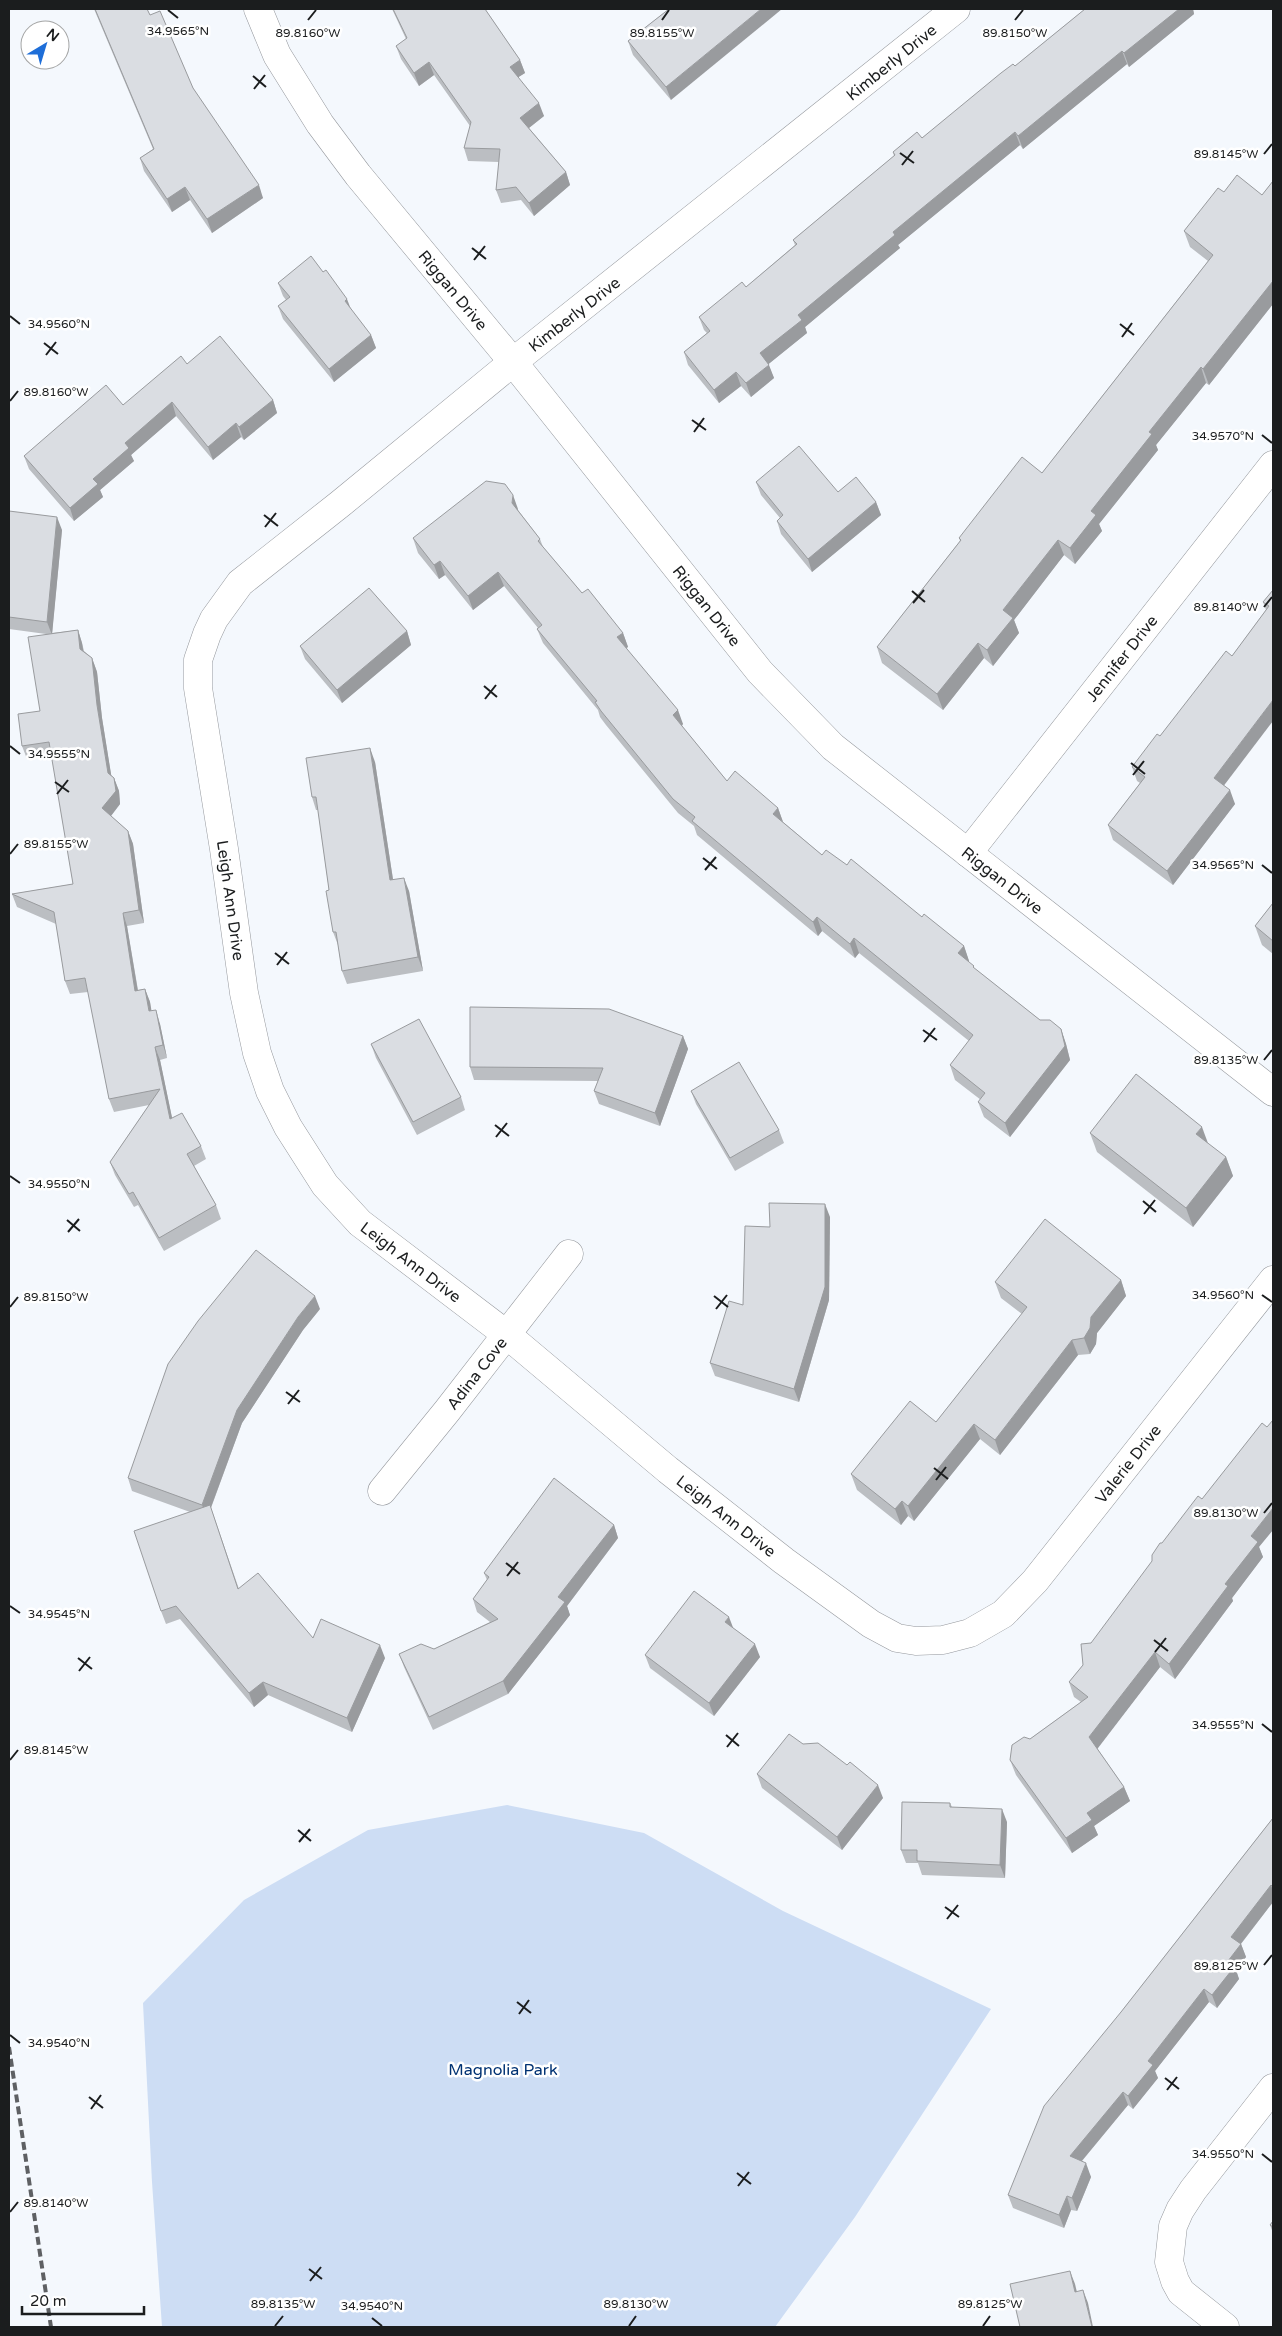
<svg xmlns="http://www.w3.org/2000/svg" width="1282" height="2336" font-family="'Varela Round',sans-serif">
<rect width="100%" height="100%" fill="#f4f8fd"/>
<path fill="#cdddf4" d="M507,1805L644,1833L783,1911L991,2009L855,2217L775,2327H162L152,2182L143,2003L244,1900L368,1830Z"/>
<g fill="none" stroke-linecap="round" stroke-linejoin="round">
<g stroke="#95989d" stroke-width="29">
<g id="street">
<path id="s1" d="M258,9L277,55L320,124L358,175L513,362L760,672L833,747L1273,1092"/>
<path id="s2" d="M956,9L513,362L340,504L240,583L214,619L207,634L198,660V688L224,849L244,993L257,1053L270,1091L288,1127L325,1185L360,1223L506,1334L668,1470L784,1561L871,1624L897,1638L916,1641L943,1640L970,1633L1003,1614L1035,1581L1273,1280"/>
<path id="s3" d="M968,853L1273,465"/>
<path id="s4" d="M382,1491L447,1411L569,1254"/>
<path d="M1225,2327L1181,2292L1175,2281L1169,2262L1173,2226L1180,2210L1193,2190L1273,2088"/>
</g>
</g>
<use href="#street" stroke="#fff" stroke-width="28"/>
<path stroke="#5e6063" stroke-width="4" stroke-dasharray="8 4" stroke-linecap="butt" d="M9,2047L51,2327"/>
</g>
<g fill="#bbbec2">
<path d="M94,9H147L150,15L193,88L263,198L212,233L190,200L172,212L144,171L140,158L153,149Z"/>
<path d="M392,9H485L520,60L525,73L518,77L544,116L529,128L566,172L570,185L534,216L521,200L501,203L496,190L499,162L468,161L464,148L470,126L434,75L419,86L401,59L396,46L406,39Z"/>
<path d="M669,9L671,100L633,55L628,41Z"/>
<path d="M1085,9H1193L1194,14L1129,67L1127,64L1023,149L1020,145L898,245L900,248L805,327L807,333L768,364L774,378L751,397L741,386L719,403L688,365L684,352L707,333L704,330L699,317L746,287L795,245L793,240L894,156L893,152L922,138L1015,66Z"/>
<path d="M1273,181V304L1209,385L1206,383L1156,445L1158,450L1099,524L1102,531L1075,564L1064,555L1014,620L1019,633L993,666L984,658L943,710L882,663L877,647L960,541L959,538L1042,473L1208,261L1190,247L1184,231L1224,192L1262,195Z"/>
<path d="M278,283L371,335L376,348L334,382L283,319L278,306L286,300L283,296Z"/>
<path d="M187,364L273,400L277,413L244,440L241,437L213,460L176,416L131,455L134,461L100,490L103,497L74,521L29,469L24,456L123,405Z"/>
<path d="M756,482L838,492L876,502L881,515L812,572L781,534L777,521L780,518L761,495Z"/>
<path d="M518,509V510L540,539L543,547L582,593L623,633L628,647L626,648L683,724L682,726L727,781L778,808L783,822L822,855L847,865L964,946L969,961H968L975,969L1040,1020L1061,1029L1066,1044L1070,1060L1010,1137L984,1117L978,1102L981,1100L955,1080L950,1065L969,1041L859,953L855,958L822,931L818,936L697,835L694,826L678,813L606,725L600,717L598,710L543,643L537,629L538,628L504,586L473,610L445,575L439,579L418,553L413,538Z"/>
<path d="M9,511L62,530L52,633L78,630L82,643L84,651L92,658L97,672L102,718L111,775L114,778L119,791L120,804L111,816L128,831L133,844L144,923L127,926L138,990L145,989L150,1002L151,1011L160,1024L167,1058L160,1060L172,1118L201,1146L206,1159L194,1166L216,1205L221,1219L164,1251L138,1205L134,1207L115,1175L110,1162L149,1105L114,1112L109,1099L88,992L70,994L65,981L56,924L17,907L12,894L73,884L52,756L27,759L22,746L40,711L46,634L9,629Z"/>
<path d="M1273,590L1224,785L1235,804L1173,885L1113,840L1108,825L1140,783L1137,781L1132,767L1232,656L1266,610L1263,602Z"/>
<path d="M407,631L411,645L342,703L305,659L300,646Z"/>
<path d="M375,762L393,879L409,891L423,971L347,984L342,971L338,945L333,932L329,890L318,810H316L312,797Z"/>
<path d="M1273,903V954L1262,945L1255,926Z"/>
<path d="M683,1036L688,1049L660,1126L599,1104L594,1091L598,1081L474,1080L470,1067Z"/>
<path d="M371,1044L461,1097L465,1110L417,1135L376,1058Z"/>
<path d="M691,1091L779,1130L784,1143L735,1171L696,1104Z"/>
<path d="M1090,1133L1226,1157L1233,1176L1193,1227L1097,1152Z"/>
<path d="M830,1217L829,1300L799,1402L715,1376L710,1363L743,1305L770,1227Z"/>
<path d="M1121,1280L1126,1296L1097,1333L1096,1344L1090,1354L1078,1355L1000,1455L980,1439L914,1521L908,1516L901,1525L857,1490L851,1474L936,1422L1022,1314L1001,1298L995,1282Z"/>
<path d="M320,1309L303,1330L242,1423L211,1508L239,1589L313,1638L385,1658L352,1732L268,1695L254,1707L180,1619L166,1624L161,1611L190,1512L132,1491L128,1478Z"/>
<path d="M614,1525L618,1538L567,1606L570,1615L508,1694L433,1730L404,1667L399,1654L434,1649L490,1622L477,1612L473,1599L487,1580L484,1573Z"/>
<path d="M1259,1547L1263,1557L1232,1598L1233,1601L1175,1679L1160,1667L1097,1748L1124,1787L1130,1801L1094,1826L1098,1835L1072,1853L1016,1775L1010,1760L1030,1739L1081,1702L1074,1697L1069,1682L1083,1665L1091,1643Z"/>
<path d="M732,1627L760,1657L714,1716L650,1668L645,1655Z"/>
<path d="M803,1744L883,1798L842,1850L762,1788L757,1774Z"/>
<path d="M950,1803L952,1807L1007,1822L1005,1878L922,1875L918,1863H906L901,1850Z"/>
<path d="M1273,1818V1902L1241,1944L1246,1957L1236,1970L1239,1979L1217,2008L1209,2002L1155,2071L1158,2078L1133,2109L1128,2105L1082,2161L1091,2177L1077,2211L1071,2210L1064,2228L1013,2208L1008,2195L1121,2012Z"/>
<path d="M1273,2221V2233L1270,2225Z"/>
</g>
<g fill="#999b9e">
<path d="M761,9H782L671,100L666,87Z"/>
<path d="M1179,9H1193L1194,14L1129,67L1124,53Z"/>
<path d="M1122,51L1127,64L1023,149L1018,136Z"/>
<path d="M520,60L525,73L514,80L510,67Z"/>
<path d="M429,62L434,75L419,86L414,73Z"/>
<path d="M539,103L544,116L525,131L520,118Z"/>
<path d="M1015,132L1020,145L898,245L900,248L805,327L807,333L765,367L760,353L798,315L893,232Z"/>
<path d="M566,172L570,185L534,216L529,203Z"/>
<path d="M259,185L263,198L212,233L207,219Z"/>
<path d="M185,187L190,200L172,212L167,199Z"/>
<path d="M1273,281V304L1209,385L1203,369Z"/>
<path d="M347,299L352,312L345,301Z"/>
<path d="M371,335L376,348L334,382L329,369Z"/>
<path d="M769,365L774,378L751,397L746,383Z"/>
<path d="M1201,367L1206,383L1156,445L1158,450L1099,524L1102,531L1075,564L1070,548L1091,511L1149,432Z"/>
<path d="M736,372L741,386L719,403L714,390Z"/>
<path d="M273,400L277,413L244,440L239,427Z"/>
<path d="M172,402L176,416L131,455L134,461L100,490L103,497L74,521L70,508L93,479L125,443Z"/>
<path d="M236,423L241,437L213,460L208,447Z"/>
<path d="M513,495L518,509L517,517L512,503Z"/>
<path d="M876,502L881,515L812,572L808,559Z"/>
<path d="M57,517L62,530L52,635L47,622Z"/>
<path d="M1058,540L1064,555L1014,620L1019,633L993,666L987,650L1003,610Z"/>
<path d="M440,561L445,575L439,579L434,565Z"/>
<path d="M498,572L504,586L473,610L468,596Z"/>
<path d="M78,630L82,643L85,662L80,649Z"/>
<path d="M407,631L411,645L342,703L337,690Z"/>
<path d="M623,633L628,647L622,651L617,637Z"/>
<path d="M978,643L984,658L943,710L937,694Z"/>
<path d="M92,658L97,672L102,718L113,786L108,773L97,705Z"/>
<path d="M1273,700V721L1219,792L1214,778Z"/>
<path d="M678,710L683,724L678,729L673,715Z"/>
<path d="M370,748L375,762L395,893L390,880Z"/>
<path d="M114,778L119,791L120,804L107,821L102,808Z"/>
<path d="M1230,790L1235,804L1173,885L1167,871Z"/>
<path d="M778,808L783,822L773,814Z"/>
<path d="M128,831L133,844L144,923L139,910Z"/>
<path d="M404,878L409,891L423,971L418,957Z"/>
<path d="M123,913L127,926L140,1004L135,991Z"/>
<path d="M817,917L822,931L818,936L813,922Z"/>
<path d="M854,938L859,953L855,958L850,944Z"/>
<path d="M964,946L969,961L963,968L958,953Z"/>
<path d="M145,989L150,1002L154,1025L149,1011Z"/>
<path d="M156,1010L160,1024L167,1058L163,1045Z"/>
<path d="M1061,1029L1066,1044L1070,1060L1010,1137L1005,1123Z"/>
<path d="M683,1036L688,1049L660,1126L655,1113Z"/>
<path d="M155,1047L160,1060L175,1132L170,1119Z"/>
<path d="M1202,1127L1209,1146L1196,1134Z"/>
<path d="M1226,1157L1233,1176L1193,1227L1186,1208Z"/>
<path d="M825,1204L830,1217L829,1300L799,1402L794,1389Z"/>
<path d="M1121,1280L1126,1296L1097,1333L1096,1344L1090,1354L1084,1338L1091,1317Z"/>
<path d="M315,1296L320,1309L303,1330L242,1423L207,1518L202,1505L237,1410L298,1317Z"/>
<path d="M1072,1340L1078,1355L1000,1455L995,1440Z"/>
<path d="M974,1424L980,1439L914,1521L908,1506Z"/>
<path d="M902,1501L908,1516L901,1525L895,1509Z"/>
<path d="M1273,1508V1530L1259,1547L1263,1557L1232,1598L1233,1601L1175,1679L1169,1664L1225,1584L1251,1536Z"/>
<path d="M614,1525L618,1538L567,1606L570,1615L508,1694L503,1681L558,1597Z"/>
<path d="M729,1617L734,1630L725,1622Z"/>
<path d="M755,1644L760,1657L714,1716L709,1703Z"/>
<path d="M380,1645L385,1658L352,1732L347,1718Z"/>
<path d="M1155,1652L1160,1667L1095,1752L1089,1737Z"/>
<path d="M263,1682L268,1695L254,1707L249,1693Z"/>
<path d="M878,1785L883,1798L842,1850L837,1837Z"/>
<path d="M1124,1787L1130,1801L1094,1826L1098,1835L1072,1853L1066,1838L1087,1813Z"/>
<path d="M1002,1809L1007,1822L1005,1878L1000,1865Z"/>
<path d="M1271,1885L1273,1891V1902L1236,1950L1231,1937Z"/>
<path d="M1241,1944L1246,1957L1236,1970L1239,1979L1217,2008L1212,1995L1228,1961Z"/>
<path d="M1204,1989L1209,2002L1155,2071L1158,2078L1133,2109L1128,2096L1148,2061Z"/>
<path d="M1123,2092L1128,2105L1075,2169L1070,2156Z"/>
<path d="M1086,2163L1091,2177L1077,2211L1072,2198Z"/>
<path d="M1067,2196L1071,2210L1064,2228L1059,2215Z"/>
<path d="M1070,2271L1075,2284L1080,2305L1075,2292Z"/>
<path d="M1083,2290L1088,2303L1093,2327H1092Z"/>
</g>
<g fill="#dadde2" stroke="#999b9e">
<path d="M95,9H147L150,15L160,11L193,88L259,185L207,219L185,187L167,199L140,158L154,149Z"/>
<path d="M393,9H485L520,60L510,67L539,103L520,118L566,172L529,203L516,187L496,190L500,149L464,148L471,122L429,62L414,73L396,46L407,38Z"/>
<path d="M669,9H761L666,87L628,41Z"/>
<path d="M1085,9H1179L1124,53L1122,51L1018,136L1015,132L893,232L895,235L798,315L802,320L760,353L769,365L746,383L736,372L714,390L684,352L710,331L699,317L742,282L746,287L797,244L793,240L895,155L893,152L917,132L922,138L1001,73L1013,64L1015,66Z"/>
<path d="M1237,175L1262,195L1273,181V281L1203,369L1201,367L1149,432L1152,434L1091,511L1096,515L1070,548L1058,540L1003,610L1013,618L987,650L978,643L937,694L877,647L961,540L959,538L1022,457L1042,473L1213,255L1184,231L1218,188L1224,192Z"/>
<path d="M311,256L323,272L326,270L347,299L345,301L371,335L329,369L278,306L290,297L278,283Z"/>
<path d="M220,336L273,400L239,427L236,423L208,447L172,402L125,443L129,448L93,479L98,484L70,508L24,456L106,385L123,405L181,356L187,364Z"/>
<path d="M799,446L838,492L856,477L876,502L808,559L777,521L783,515L756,482Z"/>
<path d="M486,481L505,484L513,495L512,503L540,539L538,541L582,593L588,589L623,633L617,637L678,710L673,715L727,781L735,771L778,808L773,814L822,855L826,850L847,865L851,859L922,917L924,914L964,946L958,953L974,966L973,967L1040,1020H1050L1061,1029L1065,1046L1005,1123L978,1102L985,1093L950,1065L973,1035L854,938L850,944L817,917L813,922L692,821L695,817L673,799L601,711L595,702L597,701L537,629L542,625L498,572L468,596L440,561L434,565L413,538Z"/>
<path d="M9,511L57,517L47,622L9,617Z"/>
<path d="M369,588L407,631L337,690L300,646Z"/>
<path d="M1273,590V700L1214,778L1230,790L1167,871L1108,825L1145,777L1132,767L1157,734L1160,736L1226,651L1232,656L1269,606L1263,602Z"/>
<path d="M78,630L80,649L92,658L97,705L108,773L114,778L116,791L102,808L128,831L139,910L123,913L135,991L145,989L149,1011L156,1010L163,1045L155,1047L170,1119L182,1113L201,1146L187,1154L216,1205L159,1238L133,1192L129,1194L110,1162L160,1089L109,1099L85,978L65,981L54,912L12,894L73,884L49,742L22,746L18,714L40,711L28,637Z"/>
<path d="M370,748L390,880L404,878L418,957L342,971L336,932H333L326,891L329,890L316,797H312L306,758Z"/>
<path d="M1273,903V941L1255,926Z"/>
<path d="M470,1007L609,1009L683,1036L655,1113L594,1091L603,1068L470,1067Z"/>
<path d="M419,1019L461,1097L413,1122L371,1044Z"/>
<path d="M739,1062L779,1130L730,1158L691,1091Z"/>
<path d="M1136,1074L1202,1127L1196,1134L1226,1157L1186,1208L1090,1133Z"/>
<path d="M769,1203L825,1204V1287L794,1389L710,1363L729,1301L743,1305L745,1226L770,1227Z"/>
<path d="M1045,1219L1121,1280L1091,1317L1090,1328L1084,1338L1072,1340L995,1440L974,1424L908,1506L902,1501L895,1509L851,1474L910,1401L936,1422L1027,1307L995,1282Z"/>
<path d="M256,1250L315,1296L298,1317L237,1410L202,1505L128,1478L168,1364L198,1321Z"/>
<path d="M1273,1420V1508L1251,1536L1258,1542L1225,1584L1228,1586L1169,1664L1155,1652L1089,1737L1124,1787L1087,1813L1092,1820L1066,1838L1010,1760L1012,1745L1024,1737L1030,1739L1088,1697L1069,1682L1083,1665L1081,1644L1091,1643L1152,1561V1555L1160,1543H1162L1198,1496L1202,1499L1262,1423L1267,1427Z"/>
<path d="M554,1478L614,1525L558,1597L565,1602L503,1681L429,1717L399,1654L421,1644L434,1649L498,1619L473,1599L489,1577L484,1573Z"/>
<path d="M210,1505L238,1589L258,1573L313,1638L321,1619L380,1645L347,1718L263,1682L249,1693L176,1606L161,1611L134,1531Z"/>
<path d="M694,1591L729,1617L725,1622L755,1644L709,1703L645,1655Z"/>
<path d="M789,1734L803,1744L818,1743L847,1765L850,1762L878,1785L837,1837L757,1774Z"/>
<path d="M902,1802L950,1803V1807L1002,1809L1000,1865L917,1861V1850H901Z"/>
<path d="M1273,1818V1887L1271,1885L1231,1937L1241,1944L1228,1961L1235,1966L1212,1995L1204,1989L1148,2061L1153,2065L1128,2096L1123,2092L1070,2156L1086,2163L1072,2198L1067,2196L1059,2215L1008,2195L1044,2106L1121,2012Z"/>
<path d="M1273,2221V2227L1270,2225Z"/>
<path d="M1070,2271L1075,2292L1083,2290L1092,2327H1020L1010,2284Z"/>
</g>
<path fill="none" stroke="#1b1d1e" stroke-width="2" d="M168,10L178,18M308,20L316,10M662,20L669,10M1015,20L1023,10M253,76L266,87M254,89L265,75M900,153L914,163M1264,154L1272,144M902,165L913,151M472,248L486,259M474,260L485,246M10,316L20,324M1120,324L1134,335M1122,337L1132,323M44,343L58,354M46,355L56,342M10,401L18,391M692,420L706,430M694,432L704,418M1262,435L1272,443M264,515L278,526M265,527L276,513M912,591L925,602M913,603L924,590M1264,607L1272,597M484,686L497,697M485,699L496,685M10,746L20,754M1131,763L1145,774M1133,775L1144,761M55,782L69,792M57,794L68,780M10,854L18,844M703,858L717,869M1262,865L1272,873M705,870L716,857M275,953L289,964M277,965L287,952M923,1030L937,1040M924,1042L935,1028M1264,1060L1272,1050M495,1125L509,1136M496,1137L507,1123M10,1176L20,1183M1143,1201L1156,1212M1144,1214L1155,1200M67,1220L80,1231M68,1232L79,1219M1262,1295L1272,1302M714,1296L728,1307M10,1307L18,1297M716,1309L727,1295M286,1392L300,1402M288,1404L299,1390M934,1468L948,1479M936,1480L946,1467M1264,1513L1272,1503M506,1563L520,1574M507,1576L518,1562M10,1606L20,1613M1154,1640L1168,1651M1155,1652L1166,1638M78,1658L92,1669M79,1671L90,1657M1262,1724L1272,1732M726,1735L739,1746M727,1747L738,1733M10,1760L18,1750M298,1830L311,1841M299,1842L310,1829M945,1907L959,1917M947,1919L958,1905M1264,1965L1272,1955M517,2002L531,2013M519,2014L529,2000M10,2035L20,2043M1165,2078L1179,2089M1167,2090L1177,2077M89,2097L103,2108M91,2109L101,2095M1262,2154L1272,2162M737,2173L751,2184M738,2186L749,2172M10,2212L18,2202M309,2269L322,2279M310,2281L321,2267M372,2318L382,2326M275,2326L283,2316M629,2326L636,2316M983,2326L990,2316"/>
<g text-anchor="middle" stroke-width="5" stroke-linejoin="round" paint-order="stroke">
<g font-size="16" fill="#1b1d1e" stroke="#fff">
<text transform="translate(891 62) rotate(-39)" y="6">Kimberly Drive</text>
<text dy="6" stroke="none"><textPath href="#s1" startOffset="344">Riggan Drive</textPath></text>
<text transform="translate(574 314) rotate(-38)" y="6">Kimberly Drive</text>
<text dy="6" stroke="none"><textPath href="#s1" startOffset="749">Riggan Drive</textPath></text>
<text dy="6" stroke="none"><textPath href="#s3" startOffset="248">Jennifer Drive</textPath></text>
<text dy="6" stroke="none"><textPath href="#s1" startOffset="1154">Riggan Drive</textPath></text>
<text dy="6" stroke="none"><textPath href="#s2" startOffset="1249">Leigh Ann Drive</textPath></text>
<text dy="6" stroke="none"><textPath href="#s2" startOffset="1669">Leigh Ann Drive</textPath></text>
<text dy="6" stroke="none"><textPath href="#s4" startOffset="151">Adina Cove</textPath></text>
<text dy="6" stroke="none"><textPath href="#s2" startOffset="2592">Valerie Drive</textPath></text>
<text dy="6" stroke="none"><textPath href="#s2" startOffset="2074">Leigh Ann Drive</textPath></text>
</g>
<g font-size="16" fill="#003273" stroke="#fff">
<text x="503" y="2075">Magnolia Park</text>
</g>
</g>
<g font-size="12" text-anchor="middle" fill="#1b1d1e" stroke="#fff" stroke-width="5" stroke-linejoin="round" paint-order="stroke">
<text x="178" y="35">34.9565°N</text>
<text x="308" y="37">89.8160°W</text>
<text x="1015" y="37">89.8150°W</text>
<text x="662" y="37">89.8155°W</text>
<text x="1226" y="158">89.8145°W</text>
<text x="59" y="328">34.9560°N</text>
<text x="56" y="396">89.8160°W</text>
<text x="1223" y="440">34.9570°N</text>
<text x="1226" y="611">89.8140°W</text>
<text x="59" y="758">34.9555°N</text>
<text x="56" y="848">89.8155°W</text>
<text x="1223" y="869">34.9565°N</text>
<text x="1226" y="1064">89.8135°W</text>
<text x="59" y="1188">34.9550°N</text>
<text x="1223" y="1299">34.9560°N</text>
<text x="56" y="1301">89.8150°W</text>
<text x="1226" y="1517">89.8130°W</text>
<text x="59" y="1618">34.9545°N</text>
<text x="1223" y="1729">34.9555°N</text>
<text x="56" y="1754">89.8145°W</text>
<text x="1226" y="1970">89.8125°W</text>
<text x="59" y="2047">34.9540°N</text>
<text x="1223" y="2158">34.9550°N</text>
<text x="56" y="2207">89.8140°W</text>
<text x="283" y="2308">89.8135°W</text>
<text x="636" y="2308">89.8130°W</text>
<text x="990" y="2308">89.8125°W</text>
<text x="372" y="2310">34.9540°N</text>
</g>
<rect width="1282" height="2336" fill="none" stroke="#1b1d1e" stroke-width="20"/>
<g transform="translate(45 45) rotate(38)"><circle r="24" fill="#ffffff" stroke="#a4a5a5"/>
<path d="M0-4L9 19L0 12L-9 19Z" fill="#1e6ed8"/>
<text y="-8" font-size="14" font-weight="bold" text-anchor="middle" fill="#1b1d1e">N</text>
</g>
<path d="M22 2306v8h122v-8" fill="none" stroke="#1b1d1e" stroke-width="2.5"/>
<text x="30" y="2306" font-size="15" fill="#1b1d1e" stroke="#ffffff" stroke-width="4" paint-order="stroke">20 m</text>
</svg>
